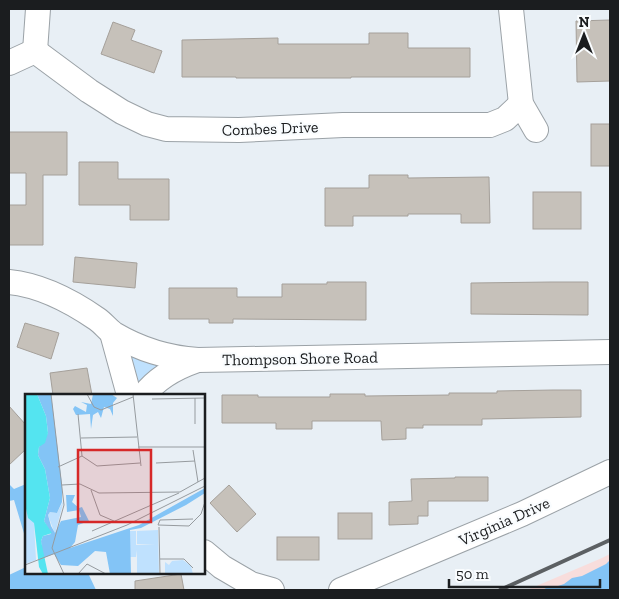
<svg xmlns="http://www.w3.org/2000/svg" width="619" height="599" font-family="'Zilla Slab',serif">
<rect width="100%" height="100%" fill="#e8eff5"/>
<path fill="#f8dddc" d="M610,554V590H527L602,558Z"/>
<path fill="#bfe1fe" d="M125,340L170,357L129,395Z"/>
<g fill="#83c4f6">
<path d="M9,484L14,489L26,484V540L14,500L9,501Z"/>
<path d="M610,560V590H543L546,588L555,587L564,584L572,578L582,576L606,564Z"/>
<path d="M26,567V573H88L96,590H9V575Z"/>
</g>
<g fill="#c6c1ba" stroke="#a5a09a">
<path d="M610,20V81L577,82L576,21Z"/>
<path d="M113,22L135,30L131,40L162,51L154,73L101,54Z"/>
<path d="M369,33H408V48H470V77H351V78H236V77H182V40L278,38V44H369Z"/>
<rect x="591" y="124" width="19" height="42"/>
<path d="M9,132H67V175H43V245H9V205H26V173H9Z"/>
<path d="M79,162H118V179H169V220H130V205H79Z"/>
<path d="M369,175H408V178L489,177L490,223H461V214H408V216H353V226H325V188H369Z"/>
<rect x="533" y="192" width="48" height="37"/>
<path d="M75,257L137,263L135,288L73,282Z"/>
<path d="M327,282H366V320L233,319V323H209V319H169V288H237V297H282V284H327Z"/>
<path d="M551,282H588V315L471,314V283Z"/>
<path d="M25,323L59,333L51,359L17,347Z"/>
<path d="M87,368L92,395H53L50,373Z"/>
<path d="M553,390H581V417L482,419V425H423V428H406V439L382,440L381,421H312V429H276V423H222V395H258V397H330V394H365V396L449,395V393H497V391Z"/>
<path d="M9,406L26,425V449L9,465Z"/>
<path d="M455,477H488V501H428V516H418V524L389,525V502L412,501L411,479L455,478Z"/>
<path d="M229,485L256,514L237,532L210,503Z"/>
<rect x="338" y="513" width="34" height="26"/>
<rect x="277" y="537" width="42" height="23"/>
<path d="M181,574L184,590H135V581Z"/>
</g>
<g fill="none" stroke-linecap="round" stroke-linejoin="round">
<g stroke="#9ba2a7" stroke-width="26">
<g id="minor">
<path d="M511,9L521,104L536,130"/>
<path d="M35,51L89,91L122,112L147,124L166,129L239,130L343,125H490L505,119L521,104"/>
<path d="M35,51L38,9"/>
<path d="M9,63L35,51"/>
<path d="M9,282C40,285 71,301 97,319C103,323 108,330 114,334C141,350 168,358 198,360L610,352"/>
<path d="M112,333L129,395"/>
<path d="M144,395C157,378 175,368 195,361"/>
<path d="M204,552L222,567L251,584L272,590"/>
<path d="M341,590L522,514L610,472"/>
</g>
</g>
<use href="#minor" stroke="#fff" stroke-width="24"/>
<path stroke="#5c6063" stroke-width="4" d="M500,590L610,540"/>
</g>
<g text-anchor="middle" stroke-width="4.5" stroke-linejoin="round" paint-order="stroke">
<g font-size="16" fill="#1b1d1f" stroke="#f9fcfe">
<text transform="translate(270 128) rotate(-2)" y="6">Combes Drive</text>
<text transform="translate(300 358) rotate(-1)" y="6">Thompson Shore Road</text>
<text transform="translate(504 521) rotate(-24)" y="6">Virginia Drive</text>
</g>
</g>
<g transform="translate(25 394)">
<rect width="180" height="180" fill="#e8eff5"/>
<path d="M39,106L30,140L23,121L25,118L32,119ZM0,110L9,129L11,166L0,170ZM133,136L134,180H112V156L111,163H105V137H111V151L130,150H112V137ZM158,166L166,172L168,180H140V168L144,171L147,167Z" fill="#bfe1fe"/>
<path d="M12,0H26L37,91V108L32,119L25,118L23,121L26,132L30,139L36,127L56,123L54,116L42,118L41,101H50L47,108L54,114L57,113L64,127L53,131L50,148L45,154L114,131L180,94V99L161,111L116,134L105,136L106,180H85L81,158L70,157L53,172L36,171L29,160L18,164L16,147L18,142L26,140L19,127L25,104L20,75L13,61L14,53L23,39L21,22ZM68,0H86L92,4L88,9V22L85,15L79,13L76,24L73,18L68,21L66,35L65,20L51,21L48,15L50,12L61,18L62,11L56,8L66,10Z" fill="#83c4f6"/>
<path d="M0,0H12L21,22L23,39L20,49L14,53L13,61L20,75L25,104L19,127L27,139L18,142L16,147L23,180H18L14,173L9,129L3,124L0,110Z" fill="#54e4f0"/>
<path fill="none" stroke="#969b9f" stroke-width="1" d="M26,0L39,111L27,154L39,180M62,0L69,13L76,16L108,3M108,0L116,72M170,4V30M127,5L180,4M53,20L57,62M56,44L112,43M113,53H180M168,56L173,88M57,62L72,72L115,69M131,69L170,67M33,73L57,62M37,91L55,90L74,99L155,98L180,84M66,96L75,121L89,127M168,125L135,126L133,131L164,132L176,120L180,108M134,133L135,180M67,137L154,99M135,165H159L168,174M0,171L102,131L180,92M53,180L62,170L81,180"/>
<path fill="#d62828" fill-opacity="0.15" stroke="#d62828" stroke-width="2.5" d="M53,56H126V128H53Z"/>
<rect width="180" height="180" fill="none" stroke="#1b1d1f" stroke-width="2.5"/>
</g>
<rect width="619" height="599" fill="none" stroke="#1b1d1f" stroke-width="20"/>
<g transform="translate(584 35)" stroke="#f9fcfe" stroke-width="4" paint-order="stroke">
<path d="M0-4L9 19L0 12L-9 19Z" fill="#1b1d1f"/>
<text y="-8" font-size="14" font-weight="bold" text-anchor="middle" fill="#1b1d1f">N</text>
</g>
<path d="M449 579v8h151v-8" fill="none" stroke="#1b1d1f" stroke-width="2.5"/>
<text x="456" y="579" font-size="15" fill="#1b1d1f" stroke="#f9fcfe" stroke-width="4" paint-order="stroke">50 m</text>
</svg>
